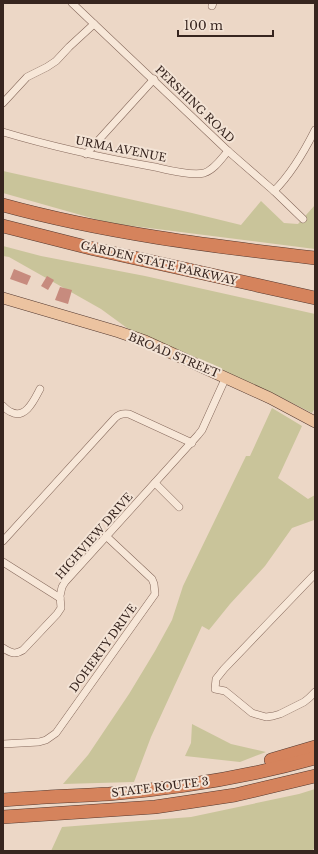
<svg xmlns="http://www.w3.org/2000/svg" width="318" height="854" font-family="'Libre Baskerville',serif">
<rect width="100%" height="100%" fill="#ecd7c6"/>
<g fill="#c9c49a">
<path d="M3,171L192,213L241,225L261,201L284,223L298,224L315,205V249L109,223L3,193Z"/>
<path d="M3,246L41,256L145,276L315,314V408L312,413L272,393L127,328L101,309L9,257L3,256Z"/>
<path d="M272,408L302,426L278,478L308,499L315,495V519L314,520L292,528L265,566L230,604L209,630L202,626L151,737L134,782L63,784L88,755L129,694L155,651L172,620L183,586L246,456H250Z"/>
<path d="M192,724L231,744L266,752L240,762L185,756L191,743Z"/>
<path d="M315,789V847L312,851H51L62,827L191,817L299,794Z"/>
</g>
<g fill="#c78b7e">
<path d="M14,269L31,276L27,285L10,279Z"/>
<path d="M47,276L54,280L48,290L41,286Z"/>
<path d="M60,287L72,290L68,304L55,300Z"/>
</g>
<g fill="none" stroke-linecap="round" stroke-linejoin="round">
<g stroke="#86695c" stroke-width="8">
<g id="street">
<path d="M72,3L228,151L274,191L303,219"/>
<path d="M212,6L213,3"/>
<path d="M3,103L27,77L47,67L56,61L69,47L94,24"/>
<path d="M3,132C53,147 104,158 155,167C168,170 191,176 204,173C214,170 221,159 228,151"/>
<path d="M86,154L154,79"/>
<path d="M274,191C291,174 304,152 315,130"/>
<path d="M3,406C5,408 8,411 11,412C26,420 35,398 40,389"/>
<path d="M155,483L179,507"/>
<path d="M3,541L115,418C119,414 123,413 129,414L192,443"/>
<path d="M3,562L60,598"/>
<path d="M315,574L224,669L216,679L215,689L225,691L230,695L252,713L266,717L273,716L280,714L304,702L309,698L315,692"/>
<path d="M3,648C11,653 15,655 23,650L57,614L61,608L60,596L62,587L65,582L198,435L202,430L226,377"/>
<path d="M3,744L39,742L46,740L56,733L155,594L154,584L152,579L106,536"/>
</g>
</g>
<g stroke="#543930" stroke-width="12">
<path id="primary" d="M3,298L119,332L145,341L270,398L315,422"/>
</g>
<g stroke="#543930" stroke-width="14">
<g id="highway">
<path d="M3,205C105,233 210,246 315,258"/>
<path d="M3,226L94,249L315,298"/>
<path d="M271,760L315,747"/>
<path d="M3,800C38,797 74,796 109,794C179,788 248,777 315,758"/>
<path d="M3,817L155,807L235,795L315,776"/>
</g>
</g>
<use href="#street" stroke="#f7e7d8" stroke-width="7"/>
<use href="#primary" stroke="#ecc3a0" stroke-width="11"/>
<use href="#highway" stroke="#d5835c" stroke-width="13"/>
</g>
<g text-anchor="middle" stroke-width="4" stroke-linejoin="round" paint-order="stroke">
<g font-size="11" fill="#37251f" stroke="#f3e3d5">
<text transform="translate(195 104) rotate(44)" y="4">PERSHING ROAD</text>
<text transform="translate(121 149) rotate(11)" y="4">URMA AVENUE</text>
<text transform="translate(159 263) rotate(13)" y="4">GARDEN STATE PARKWAY</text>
<text transform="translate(174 355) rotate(23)" y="4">BROAD STREET</text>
<text transform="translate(94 536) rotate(-49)" y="4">HIGHVIEW DRIVE</text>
<text transform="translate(103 648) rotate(-54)" y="4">DOHERTY DRIVE</text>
<text transform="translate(160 787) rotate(-7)" y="4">STATE ROUTE 3</text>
</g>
</g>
<rect width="318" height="854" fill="none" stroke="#37251f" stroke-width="8"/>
<path d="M178 30v6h95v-6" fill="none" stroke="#37251f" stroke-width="2"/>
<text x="184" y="30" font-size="12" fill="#37251f" stroke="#f3e3d5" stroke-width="3" paint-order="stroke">100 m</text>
</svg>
